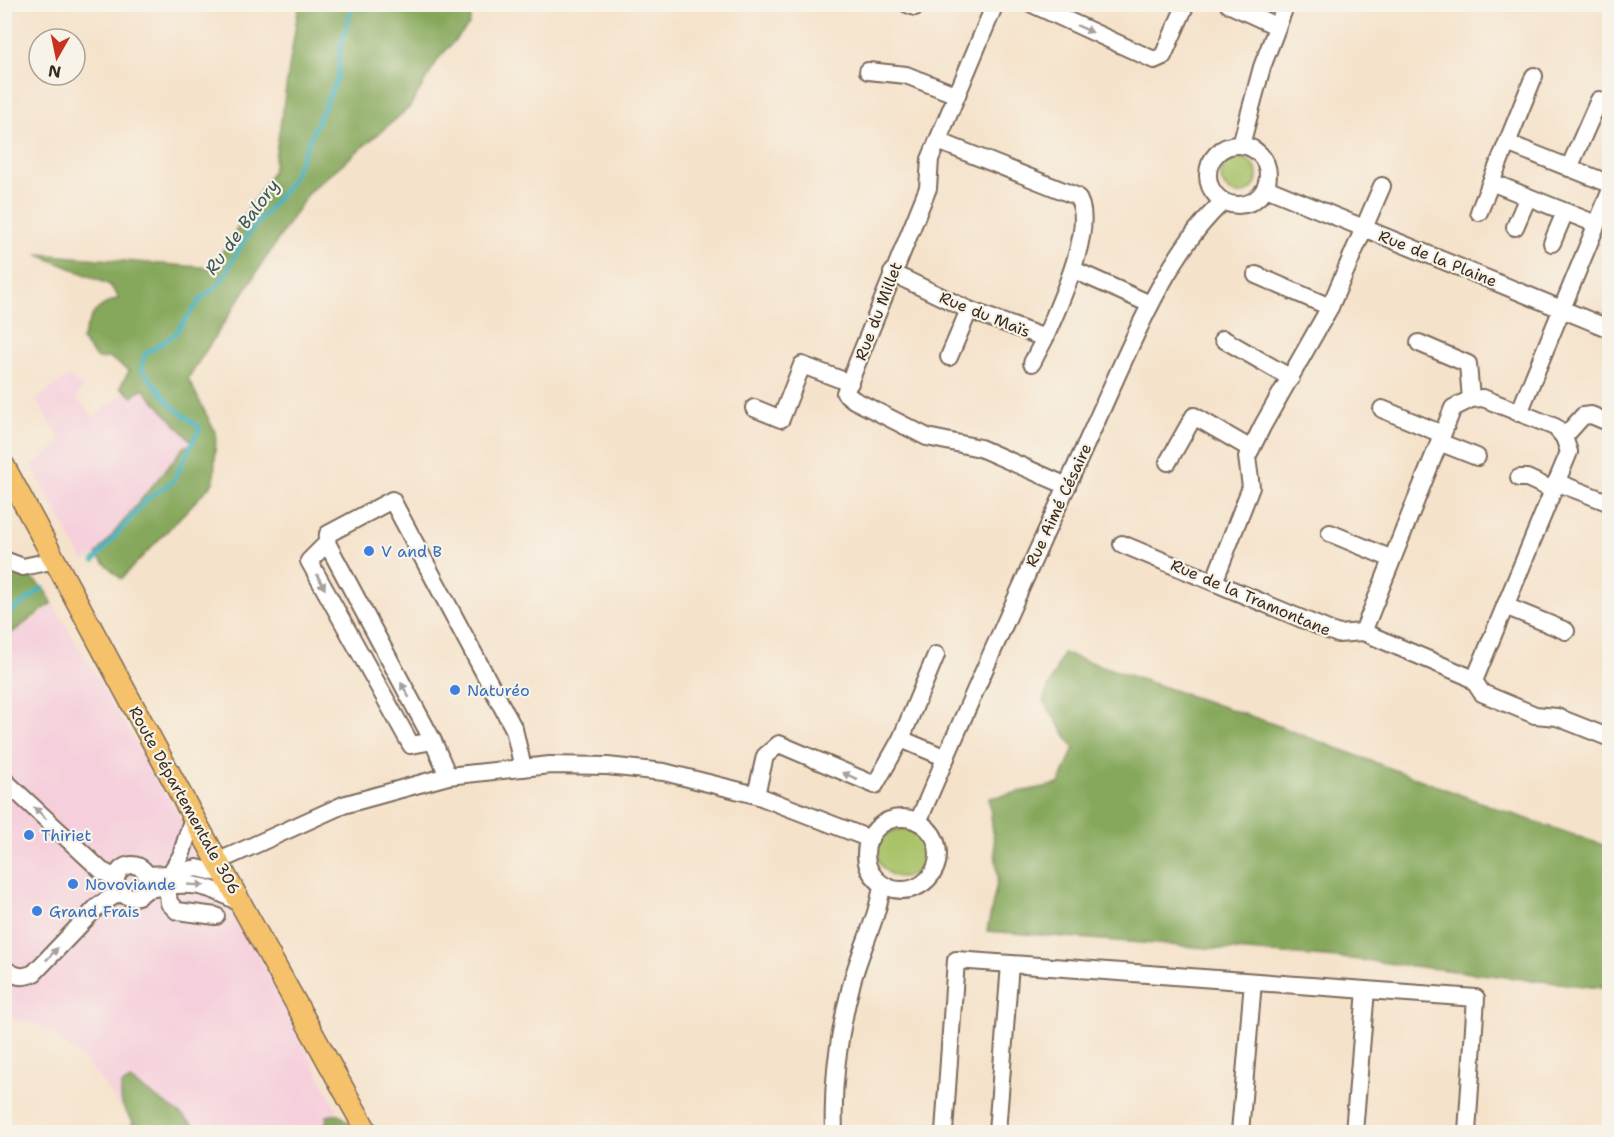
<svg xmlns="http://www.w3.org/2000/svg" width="1614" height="1137" font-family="'Shantell Sans',sans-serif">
<rect width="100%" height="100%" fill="#f7f3e8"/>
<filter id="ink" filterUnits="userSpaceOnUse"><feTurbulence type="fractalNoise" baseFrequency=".0167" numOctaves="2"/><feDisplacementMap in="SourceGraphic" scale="12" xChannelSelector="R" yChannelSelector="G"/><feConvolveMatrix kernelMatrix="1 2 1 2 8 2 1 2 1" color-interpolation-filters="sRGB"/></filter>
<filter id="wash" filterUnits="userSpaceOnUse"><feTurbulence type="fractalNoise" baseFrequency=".008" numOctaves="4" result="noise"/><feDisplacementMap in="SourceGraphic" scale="24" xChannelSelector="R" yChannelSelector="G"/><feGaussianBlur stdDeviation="1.35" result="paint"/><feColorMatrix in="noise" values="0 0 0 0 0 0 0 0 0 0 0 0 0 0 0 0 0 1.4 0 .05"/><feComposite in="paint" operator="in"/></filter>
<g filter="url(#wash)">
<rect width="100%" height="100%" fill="#f5e2ca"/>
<g fill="#f5cfdb">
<path d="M68,376L83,387L76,398L94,417L126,391L133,397L142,388L193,443L184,447L96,555L83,561L32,466L62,442L36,400Z"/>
<path d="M54,605L232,905L339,1114L327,1116L325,1128L327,1132H202L146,1089L120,1096L122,1109L85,1060L40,1025L5,1017L4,640Z"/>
</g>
<g fill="#a8c268" stroke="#727643" stroke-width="1.5">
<circle cx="1239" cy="176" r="18"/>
<circle cx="902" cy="853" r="24"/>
</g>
<g fill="#86a85c" stroke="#60693d" stroke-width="1.5">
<path d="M299,4L473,5L469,25L439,58L409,108L309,192L188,378L216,434L214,482L121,579L96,555L184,447L193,443L142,388L133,397L120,387L129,371L110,358L97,359L82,340C91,314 93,308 119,298L110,285L37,254L212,268L273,171Z"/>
<path d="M17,573C30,573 48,591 52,603L5,638L4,597Z"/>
<path d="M1063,653L1265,721L1501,810L1609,847V989L1352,959L987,931L998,878L989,798L1059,784L1074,748L1043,700Z"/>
<path d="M130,1080L178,1112L202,1132H129L133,1121C122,1109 120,1102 121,1086Z"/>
<path d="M339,1114L353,1126L355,1132H327L325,1128L327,1116Z"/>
</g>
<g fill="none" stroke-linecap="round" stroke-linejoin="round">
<g stroke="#42b1be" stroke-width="4.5">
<path d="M94,561L147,499L173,481L200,428L171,405L141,368L145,354L174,335L201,299L220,283L246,237L290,183L338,77L340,48L353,4"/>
<path d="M4,617L43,588"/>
</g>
</g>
</g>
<g filter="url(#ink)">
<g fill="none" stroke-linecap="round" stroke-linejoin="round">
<g stroke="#7c6a5a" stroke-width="20">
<g id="minor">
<path d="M907,4L915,7L916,4"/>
<path d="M995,4L930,159L928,188L845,393L854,400L927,437L980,448L1067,486"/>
<path d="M1032,4L1154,60L1163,56L1186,4"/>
<path d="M1228,4L1276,26"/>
<path d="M868,71L906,75L957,95"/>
<path d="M1507,143L1534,76"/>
<circle cx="1238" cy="175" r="30"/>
<path d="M1241,145L1262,67L1286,4"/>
<path d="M1569,168L1599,100"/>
<path d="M1266,188L1610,329"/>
<path d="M1479,212L1491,182"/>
<path d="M1596,224L1491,182L1507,143L1610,184"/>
<path d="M1515,227L1528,197"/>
<path d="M1552,243L1565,212"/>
<path d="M1074,270L1150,304"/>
<path d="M892,273L969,310L1045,338C1057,309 1099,222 1076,196L938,141"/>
<path d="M1256,275L1330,307"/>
<path d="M1223,339L1291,378"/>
<path d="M1419,343L1468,364L1471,399"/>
<path d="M949,357L969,310"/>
<path d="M1032,363L1045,338"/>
<path d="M754,408L781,419L802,365L850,383"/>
<path d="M1382,409L1442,434"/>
<path d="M1519,413L1610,192"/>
<path d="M1564,437L1583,416L1591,415L1610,423"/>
<path d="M1439,442L1477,457"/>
<path d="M1168,462L1194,416L1251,449"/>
<path d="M1519,478H1527L1553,490"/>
<path d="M1556,482L1610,503"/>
<path d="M1330,533L1392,559"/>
<path d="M327,543L328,534L392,500L514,729L523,768"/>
<path d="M1122,544L1338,634L1363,632L1467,676L1474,681L1482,693L1535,715L1557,717L1610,738"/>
<path d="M4,560L23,567L56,560"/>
<path d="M1214,582L1251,487L1247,457L1263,425L1330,307L1382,186"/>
<path d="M1505,606L1566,631"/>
<path d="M1363,632L1453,408L1471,399L1483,398L1555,427L1564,437L1569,452L1474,681"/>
<path d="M901,739L946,758"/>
<path d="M433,741L411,745L309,561L327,543L433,741L448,776"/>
<path d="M4,780L102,871L116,878"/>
<path d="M756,795L765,756L779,744L875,785L901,739L936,655"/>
<circle cx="902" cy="854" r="36"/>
<path d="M918,822C974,691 1032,562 1091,433C1124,362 1165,253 1223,202"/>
<path d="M219,861L343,805L448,776L550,765L607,766L664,772L756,795L870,839"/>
<circle cx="132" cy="881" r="16"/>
<path d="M170,874L197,868L227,875"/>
<path d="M146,875L170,874L181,856L193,817"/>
<path d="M167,886L169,903L177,911L216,916"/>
<path d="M145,890C186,881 205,882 241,904"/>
<path d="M4,969C16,976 21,979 34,973L98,906L120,892"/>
<path d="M834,1132C832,1084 839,1033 851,986C859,952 878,919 882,885"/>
<path d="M944,1132L956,960L1476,998L1467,1132"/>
<path d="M997,1132L1010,964"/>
<path d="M1240,1132L1253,982"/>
<path d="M1354,1132L1366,990"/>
</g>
</g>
<g stroke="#7c6a5a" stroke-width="24">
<path id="major" d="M4,466L193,817L367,1132"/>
</g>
<use href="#minor" stroke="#fff" stroke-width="16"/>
<use href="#major" stroke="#f5c16b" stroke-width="21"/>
</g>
<defs><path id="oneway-solid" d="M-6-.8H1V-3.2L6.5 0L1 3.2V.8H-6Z" transform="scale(1.5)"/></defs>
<g fill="#a79f9a">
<use href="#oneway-solid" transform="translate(1085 29) rotate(24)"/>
<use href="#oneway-solid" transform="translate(321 582) rotate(62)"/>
<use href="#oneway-solid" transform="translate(405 690) rotate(-119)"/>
<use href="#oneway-solid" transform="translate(850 776) rotate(-156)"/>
<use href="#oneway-solid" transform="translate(40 813) rotate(-136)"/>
<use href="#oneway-solid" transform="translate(196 885) rotate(3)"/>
<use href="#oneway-solid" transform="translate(52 954) rotate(-47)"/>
</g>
</g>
<g fill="#3f7fe0" stroke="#f7f3e8" stroke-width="2">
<circle cx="369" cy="551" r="6"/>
<circle cx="455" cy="690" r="6"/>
<circle cx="29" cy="835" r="6"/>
<circle cx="73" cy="884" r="6"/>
<circle cx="37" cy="911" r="6"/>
</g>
<g text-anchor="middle" stroke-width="4.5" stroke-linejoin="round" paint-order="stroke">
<g font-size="16" fill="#3b2a1e" stroke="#f7f3e8">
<text transform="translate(1438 258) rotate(22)" y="6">Rue de la Plaine</text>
<text transform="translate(878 311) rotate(-69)" y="6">Rue du Millet</text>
<text transform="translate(985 314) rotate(22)" y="6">Rue du Maïs</text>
<text transform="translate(1058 505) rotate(-65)" y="6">Rue Aimé Césaire</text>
<text transform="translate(1251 597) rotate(23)" y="6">Rue de la Tramontane</text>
<text transform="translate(185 800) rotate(61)" y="6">Route Départementale 306</text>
</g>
<g font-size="16" fill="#366cbe" stroke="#f7f3e8" text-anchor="start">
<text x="381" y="557">V and B</text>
<text x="467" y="696">Naturéo</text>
<text x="41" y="841">Thiriet</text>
<text x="85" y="890">Novoviande</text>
<text x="49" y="917">Grand Frais</text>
</g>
<g font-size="18" font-style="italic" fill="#3d5956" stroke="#f7f3e8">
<text transform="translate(242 227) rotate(-54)" y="6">Ru de Balory</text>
</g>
</g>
<rect width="1614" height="1137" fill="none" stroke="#f7f3e8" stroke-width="24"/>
<g transform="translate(57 57) rotate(189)"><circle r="28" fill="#f7f3e8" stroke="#aca397" stroke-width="1.5"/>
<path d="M0-4.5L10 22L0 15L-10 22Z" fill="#c8321e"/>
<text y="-9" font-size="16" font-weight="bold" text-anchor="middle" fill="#3b2a1e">N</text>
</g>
</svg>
